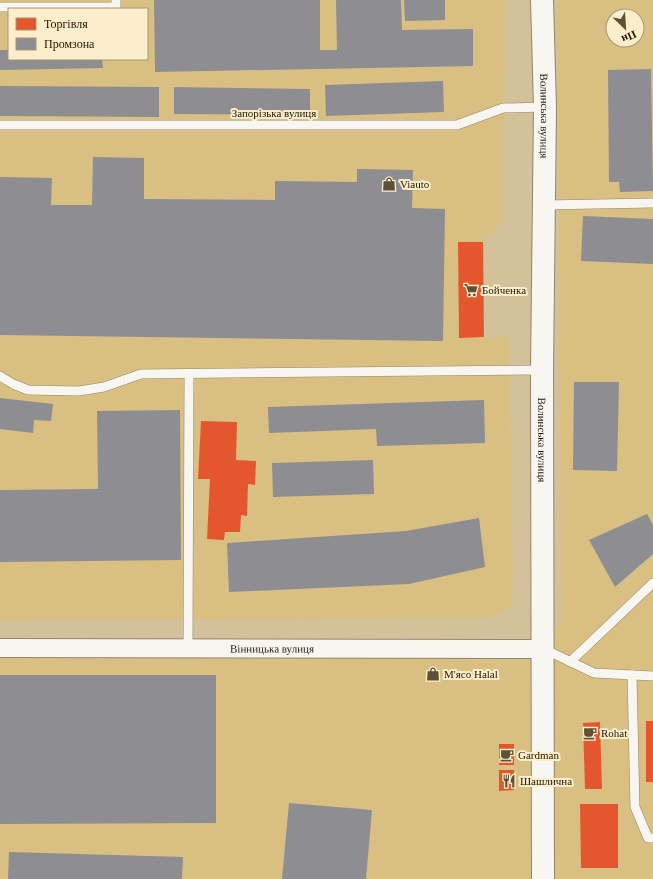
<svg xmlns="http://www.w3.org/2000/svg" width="653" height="879" font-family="Georgia,serif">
<rect width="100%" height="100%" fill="#d2c19a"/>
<g fill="#d9c082" fill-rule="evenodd">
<path d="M0,0H505L504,219L483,242L484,337H509L513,576L512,607L491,618L0,620ZM9,9H147V59H9Z"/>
<path d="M558,0H653V879H543L544,649L561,620ZM613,16H637V40H613Z"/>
<path d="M0,656L530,660L532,879H0Z"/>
</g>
<g fill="#e4572e">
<path d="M458,242H483L484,337L459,338Z"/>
<path d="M201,421L237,422L236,460L256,461L255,485L248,484L247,516L241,515L240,532H225L224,540L207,539L210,479H198Z"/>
<rect x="646" y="721" width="7" height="61"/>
<path d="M600,722L602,789H585L583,723Z"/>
<rect x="499" y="744" width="15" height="21"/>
<path d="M499,770H514V790L499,791Z"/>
<path d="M580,804H618V868H581Z"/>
</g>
<g fill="#8d8d92">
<path d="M154,0H320V50H337L336,0H401L402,30L473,29V66L155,72Z"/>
<path d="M404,0H445V20L405,21Z"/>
<path d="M0,50H9V59H102L103,68L0,70Z"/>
<path d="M651,69L653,191L620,192L619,182H609L608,70Z"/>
<path d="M443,81L444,112L326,116L325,85Z"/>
<path d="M0,86L159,87V117L0,116Z"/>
<path d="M174,87L310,89V115L174,114Z"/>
<path d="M93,157L144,158V199L275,200V181L357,182V169L413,170L412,208L445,209L443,341L0,335V177L52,178L51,205H92Z"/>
<path d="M583,216L653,219V264L581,261Z"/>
<path d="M574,382H619L617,471L573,470Z"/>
<path d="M0,398L53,404L51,421L34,420L33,433L0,429Z"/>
<path d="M484,400L485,443L377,446L376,429L269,433L268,407Z"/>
<path d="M180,410L181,560L0,562V490L98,489L97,411Z"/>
<path d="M373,460L374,494L273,497L272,463Z"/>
<path d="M647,514L653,525V554L615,587L589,540Z"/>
<path d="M479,518L485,567L409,584L229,592L227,543L406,531Z"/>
<path d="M0,675H216V823L0,824Z"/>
<path d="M289,803L372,810L366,879H282Z"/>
<path d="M9,852L183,857L182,879H8Z"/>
</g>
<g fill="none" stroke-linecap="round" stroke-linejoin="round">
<g stroke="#928665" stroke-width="10">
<g id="service">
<path d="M0,7H116V0"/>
<path d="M0,125H457L503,108L545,107"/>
<path d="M544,205L653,203"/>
<path d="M0,376L13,384L28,390L79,391L104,387L141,374L542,370"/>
<path d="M188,649L189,374"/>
<path d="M544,649L594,673L653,676"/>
<path d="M570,662L653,583"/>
<path d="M632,675L635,807L648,838H653"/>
</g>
</g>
<g stroke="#928665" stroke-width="20">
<g id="minor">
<path id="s1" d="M0,648L544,649"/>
</g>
</g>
<g stroke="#928665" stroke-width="24">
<g id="tertiary">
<path id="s2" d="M542,0L545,107L542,370L543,879"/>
</g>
</g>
<use href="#service" stroke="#f8f6f0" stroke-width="9"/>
<use href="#minor" stroke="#f8f6f0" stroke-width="18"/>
<use href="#tertiary" stroke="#f8f6f0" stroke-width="22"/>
</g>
<defs>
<g id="shop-bare" transform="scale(1.08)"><path d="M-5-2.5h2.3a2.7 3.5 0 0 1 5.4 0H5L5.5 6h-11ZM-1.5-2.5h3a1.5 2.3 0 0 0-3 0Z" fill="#5e5136" stroke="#fceecb" stroke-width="2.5" paint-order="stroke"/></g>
<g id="supermarket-bare" transform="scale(1.08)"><path d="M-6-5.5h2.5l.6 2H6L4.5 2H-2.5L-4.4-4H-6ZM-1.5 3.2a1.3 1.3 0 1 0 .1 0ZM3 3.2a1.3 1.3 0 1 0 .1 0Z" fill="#5e5136" stroke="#fceecb" stroke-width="2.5" paint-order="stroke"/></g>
<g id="cafe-bare" transform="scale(1.08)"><path d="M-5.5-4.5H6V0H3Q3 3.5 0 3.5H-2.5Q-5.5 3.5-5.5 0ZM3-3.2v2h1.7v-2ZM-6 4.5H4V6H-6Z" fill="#5e5136" stroke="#fceecb" stroke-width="2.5" paint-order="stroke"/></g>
<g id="restaurant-bare" transform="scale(1.08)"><path d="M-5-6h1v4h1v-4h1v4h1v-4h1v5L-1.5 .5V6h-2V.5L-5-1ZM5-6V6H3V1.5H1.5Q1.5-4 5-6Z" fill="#5e5136" stroke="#fceecb" stroke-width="2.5" paint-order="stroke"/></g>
</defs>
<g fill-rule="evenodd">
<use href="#shop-bare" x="389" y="184"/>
<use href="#supermarket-bare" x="471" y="290"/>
<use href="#shop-bare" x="433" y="674"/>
<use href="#cafe-bare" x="590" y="733"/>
<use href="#cafe-bare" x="507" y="755"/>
<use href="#restaurant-bare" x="509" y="781"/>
</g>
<g text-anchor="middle" stroke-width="4" stroke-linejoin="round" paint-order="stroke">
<g font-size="11" fill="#1f1400" stroke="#fceecb">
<text x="274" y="117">Запорізька вулиця</text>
<text dy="4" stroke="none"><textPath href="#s2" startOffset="116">Волинська вулиця</textPath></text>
<text dy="4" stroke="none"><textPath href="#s2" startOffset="440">Волинська вулиця</textPath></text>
<text dy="4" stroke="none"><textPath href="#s1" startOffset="272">Вінницька вулиця</textPath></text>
</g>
<g font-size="11" fill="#1f1400" stroke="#fceecb" text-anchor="start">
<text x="400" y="188">Viauto</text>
<text x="482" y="294">Бойченка</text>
<text x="444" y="678">М'ясо Halal</text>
<text x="601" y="737">Rohat</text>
<text x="518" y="759">Gardman</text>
<text x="520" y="785">Шашлична</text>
</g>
</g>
<rect x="8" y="8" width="140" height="52" fill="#fceecb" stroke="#a4977a"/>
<rect x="16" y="18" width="20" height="12" fill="#e4572e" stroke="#a4977a"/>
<text x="44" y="28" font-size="12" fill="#1f1400">Торгівля</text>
<rect x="16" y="38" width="20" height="12" fill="#8d8d92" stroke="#a4977a"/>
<text x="44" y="48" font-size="12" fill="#1f1400">Промзона</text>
<g transform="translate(625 28) rotate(155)"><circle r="19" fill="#fceecb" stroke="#a4977a"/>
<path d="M0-3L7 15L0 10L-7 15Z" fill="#5e5136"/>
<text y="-6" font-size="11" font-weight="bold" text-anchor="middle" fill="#1f1400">Пн</text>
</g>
</svg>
